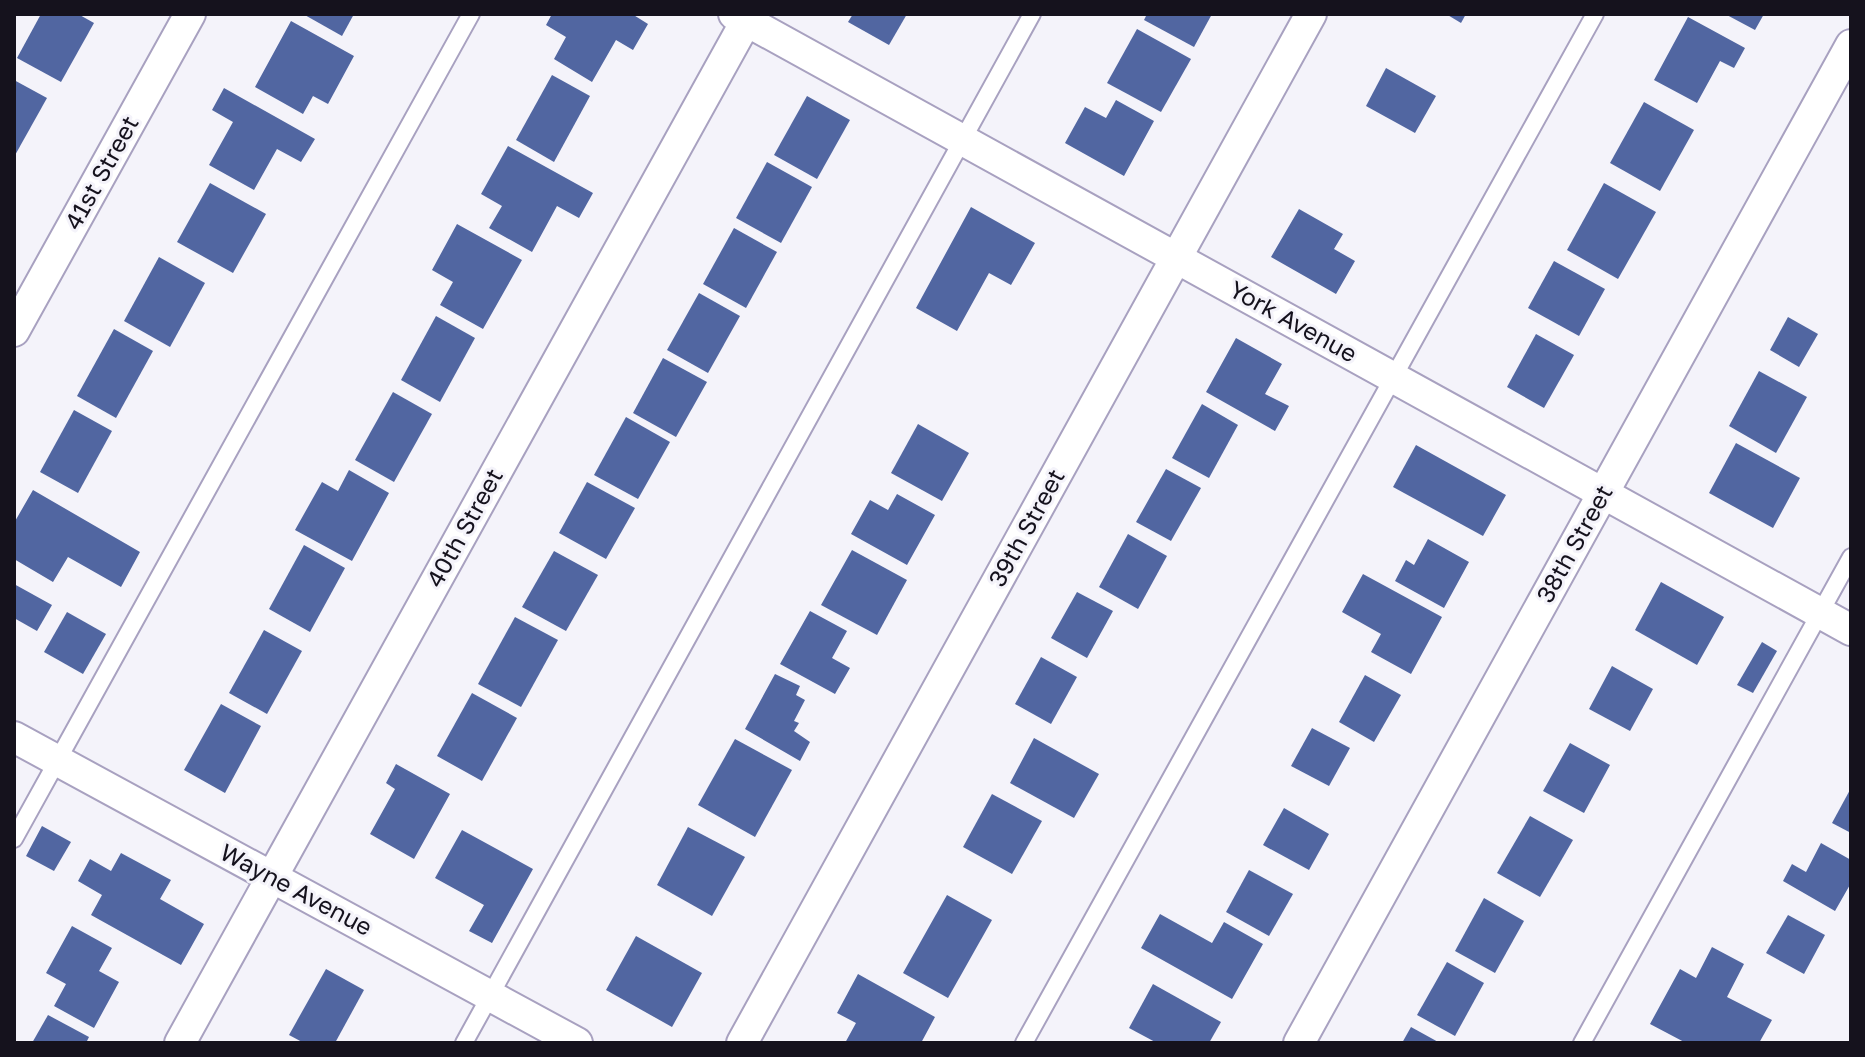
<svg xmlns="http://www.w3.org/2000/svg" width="1865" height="1057" font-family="'Golos Text',sans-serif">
<rect width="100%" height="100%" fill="#f4f3fa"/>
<g fill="#5166a1">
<path d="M41,14H78L94,23L61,82L17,58Z"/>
<path d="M303,14H354L342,36Z"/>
<path d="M552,14H632L648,24L633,50L616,40L592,82L554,59L566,37L546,25Z"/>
<path d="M853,14H907L889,45L848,22Z"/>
<path d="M1147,14H1212L1194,47L1144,20Z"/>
<path d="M1446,14H1466L1461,23Z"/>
<path d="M1725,14H1764L1755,30Z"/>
<path d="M1688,17L1745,48L1734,68L1720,61L1697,103L1654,80Z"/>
<path d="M291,21L354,56L328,104L313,96L303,114L255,87Z"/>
<path d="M1137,29L1191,59L1161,112L1107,83Z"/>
<path d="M1386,68L1436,96L1415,133L1366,106Z"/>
<path d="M552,75L590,96L554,162L516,140Z"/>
<path d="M14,80L47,98L14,157Z"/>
<path d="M224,88L315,139L301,162L277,149L254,190L209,165L233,122L212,110Z"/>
<path d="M807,96L850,120L817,179L774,155Z"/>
<path d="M1116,100L1154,121L1124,176L1065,143L1085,107L1106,118Z"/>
<path d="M1644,102L1694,130L1660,191L1610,163Z"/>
<path d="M508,146L593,193L579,218L557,206L532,252L489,228L502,206L481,194Z"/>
<path d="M767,162L812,187L781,243L736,218Z"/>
<path d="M210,183L266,214L233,273L177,242Z"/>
<path d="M1604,183L1656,212L1618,279L1567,250Z"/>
<path d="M971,207L1035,243L1011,285L989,273L957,331L916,308Z"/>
<path d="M1299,209L1343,234L1334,249L1355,261L1336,294L1271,257Z"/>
<path d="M457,224L522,260L483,329L440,305L453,282L432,270Z"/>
<path d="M734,228L777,252L746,308L703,284Z"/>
<path d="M159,257L205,283L170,347L124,321Z"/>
<path d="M1554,261L1605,289L1579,336L1528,308Z"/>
<path d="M699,293L740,316L708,373L667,350Z"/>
<path d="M436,316L475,338L440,402L401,380Z"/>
<path d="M1788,317L1818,334L1799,367L1770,350Z"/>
<path d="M114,329L153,351L116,418L77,396Z"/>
<path d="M1536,334L1574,355L1544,408L1507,387Z"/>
<path d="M1236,338L1282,364L1265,394L1289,406L1275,431L1206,392Z"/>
<path d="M663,358L707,382L676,437L633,413Z"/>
<path d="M1759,371L1807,397L1776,453L1729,426Z"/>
<path d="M393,392L432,414L394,482L355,460Z"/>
<path d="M1202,404L1238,425L1209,478L1172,458Z"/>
<path d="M74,410L112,431L78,493L40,472Z"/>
<path d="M626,417L670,442L638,499L594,475Z"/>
<path d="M918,424L969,453L942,501L891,473Z"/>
<path d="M1736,443L1800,478L1773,528L1709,493Z"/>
<path d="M1416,445L1506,495L1483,536L1393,487Z"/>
<path d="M1166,469L1201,488L1171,541L1136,522Z"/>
<path d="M349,470L389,493L352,561L295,530L322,482L338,491Z"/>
<path d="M587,482L635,508L606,559L559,533Z"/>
<path d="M33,490L140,552L121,587L68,557L53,582L14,559V523Z"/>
<path d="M897,494L935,515L907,565L851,534L870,500L888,510Z"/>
<path d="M1128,534L1167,556L1138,609L1099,587Z"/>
<path d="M1428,539L1469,562L1444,608L1395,581L1406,560L1414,565Z"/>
<path d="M304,545L345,568L310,632L269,609Z"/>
<path d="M852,550L907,580L877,635L821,605Z"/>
<path d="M554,551L598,575L566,631L522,607Z"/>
<path d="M1363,574L1442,617L1411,674L1371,652L1381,634L1342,612Z"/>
<path d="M1661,582L1724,617L1697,665L1635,630Z"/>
<path d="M14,584L52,605L37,631L14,618Z"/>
<path d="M1077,592L1113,611L1087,658L1051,638Z"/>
<path d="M810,611L847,631L832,658L850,668L835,694L780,664Z"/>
<path d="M67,612L106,634L83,674L44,652Z"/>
<path d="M515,617L558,640L521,707L478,684Z"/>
<path d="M264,630L302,651L267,714L229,693Z"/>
<path d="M1762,642L1777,651L1753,693L1737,685Z"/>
<path d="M1041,657L1077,677L1051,724L1015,704Z"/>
<path d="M1612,666L1653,689L1630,731L1589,709Z"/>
<path d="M775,674L800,686L796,695L805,700L794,721L799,723L794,731L810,742L800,761L745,729Z"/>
<path d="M1365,675L1401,695L1374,742L1339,722Z"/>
<path d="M472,693L517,718L482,781L437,756Z"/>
<path d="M221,704L261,726L225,793L184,770Z"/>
<path d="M1312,728L1350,748L1329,786L1291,766Z"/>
<path d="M1034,738L1099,774L1074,818L1010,783Z"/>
<path d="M735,739L792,770L755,837L698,805Z"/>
<path d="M1570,743L1610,765L1584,813L1543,791Z"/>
<path d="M396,764L450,794L414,859L370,834L395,789L386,783Z"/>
<path d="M1851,788V833L1832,823Z"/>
<path d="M992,794L1042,821L1012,874L963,847Z"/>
<path d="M1284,808L1329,834L1309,870L1263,845Z"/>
<path d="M1530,816L1573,840L1540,897L1497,873Z"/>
<path d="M42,826L71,842L54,871L26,856Z"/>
<path d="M688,827L745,857L712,916L657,885Z"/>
<path d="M462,830L533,869L492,943L469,931L484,905L435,878Z"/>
<path d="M1821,843L1851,860V883L1835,911L1783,881L1792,864L1806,872Z"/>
<path d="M121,853L171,880L160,899L204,924L181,965L91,915L102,895L78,881L90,859L111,871Z"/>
<path d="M1249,870L1293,894L1269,936L1226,912Z"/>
<path d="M947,895L992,920L948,998L903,973Z"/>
<path d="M1484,898L1524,921L1495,973L1455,951Z"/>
<path d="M1160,914L1212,943L1224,922L1263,944L1232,999L1141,948Z"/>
<path d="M1788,915L1825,935L1804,974L1766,953Z"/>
<path d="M72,926L112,948L99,971L119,982L94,1028L54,1006L66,984L46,973Z"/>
<path d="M636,936L702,973L672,1027L606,990Z"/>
<path d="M1712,947L1744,964L1727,997L1772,1020L1759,1043H1686L1650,1024L1680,969L1696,978Z"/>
<path d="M1447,962L1484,983L1455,1036L1417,1015Z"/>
<path d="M326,969L364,990L335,1043H304L289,1035Z"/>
<path d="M858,974L935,1017L921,1043H845L856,1023L837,1013Z"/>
<path d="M1153,984L1221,1022L1209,1043H1157L1129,1028Z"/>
<path d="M48,1015L89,1037L86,1043H32Z"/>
<path d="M1411,1027L1440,1043H1402Z"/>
</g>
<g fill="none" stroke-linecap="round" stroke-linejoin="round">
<g stroke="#a8a1c0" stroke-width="20">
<g id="service">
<path d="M14,839L471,14"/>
<path d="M464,1043L1032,14"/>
<path d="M1024,1043L1595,14"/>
<path d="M1582,1043L1851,557"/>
</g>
</g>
<g stroke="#a8a1c0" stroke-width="34">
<g id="minor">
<path d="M734,14L1851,630"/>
<path d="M14,331L190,14"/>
<path d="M14,737L577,1043"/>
<path d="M180,1043L750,14"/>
<path d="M742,1043L1311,14"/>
<path d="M1299,1043L1851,45"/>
</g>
</g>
<use href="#service" stroke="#fff" stroke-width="16"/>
<use href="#minor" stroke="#fff" stroke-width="30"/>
</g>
<g text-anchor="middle" stroke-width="6" stroke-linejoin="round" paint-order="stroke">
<g font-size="24" fill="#15121d" stroke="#f4f3fa">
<text transform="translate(102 173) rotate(-61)" y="8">41st Street</text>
<text transform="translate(1293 322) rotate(29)" y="8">York Avenue</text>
<text transform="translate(465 528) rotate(-61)" y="8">40th Street</text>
<text transform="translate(1027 528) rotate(-61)" y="8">39th Street</text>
<text transform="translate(1575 544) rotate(-61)" y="8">38th Street</text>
<text transform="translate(296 890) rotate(28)" y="8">Wayne Avenue</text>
</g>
</g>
<rect width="1865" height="1057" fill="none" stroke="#15121d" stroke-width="32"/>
</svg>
